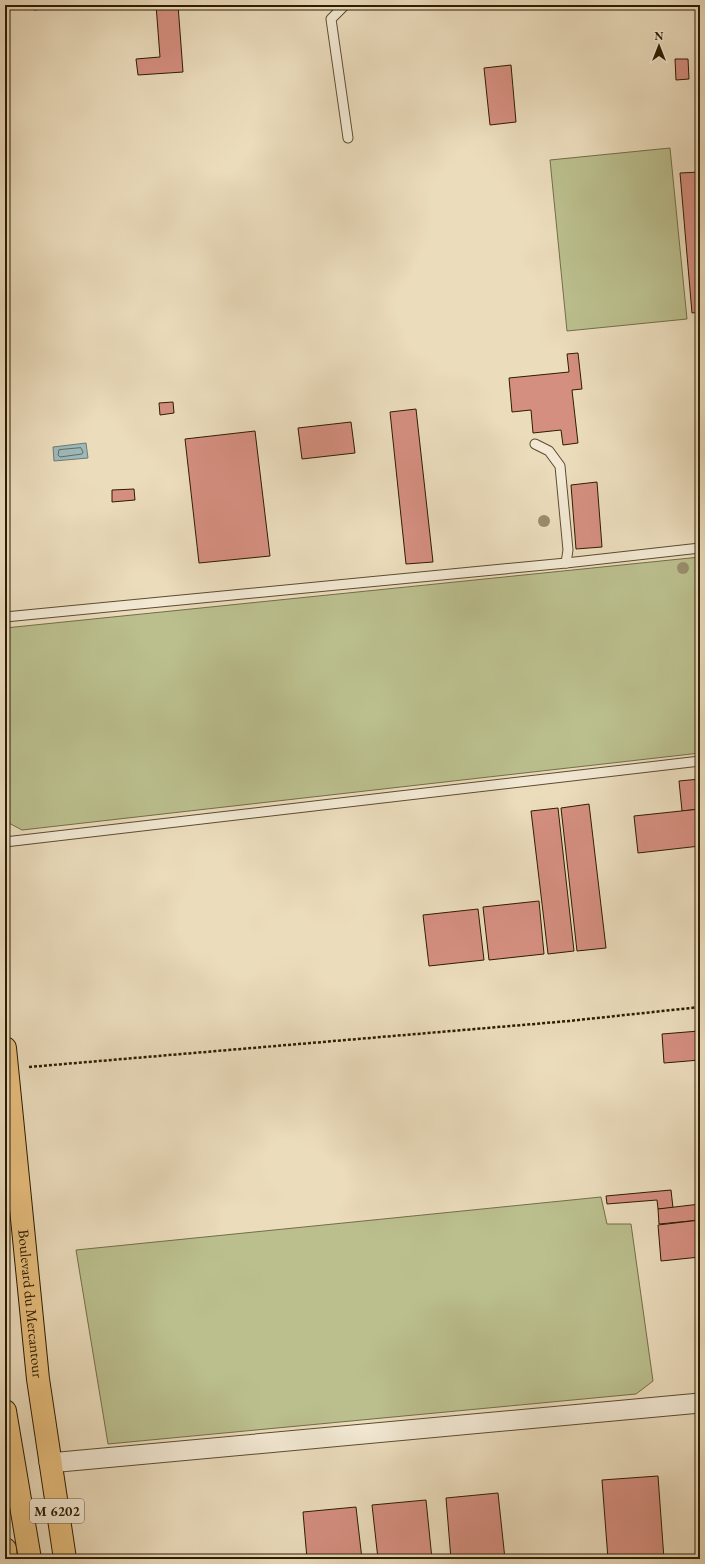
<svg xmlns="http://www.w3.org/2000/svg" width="705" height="1564" font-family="'EB Garamond',serif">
<rect width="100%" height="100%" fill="#ebdcbc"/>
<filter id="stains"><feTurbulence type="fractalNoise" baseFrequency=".005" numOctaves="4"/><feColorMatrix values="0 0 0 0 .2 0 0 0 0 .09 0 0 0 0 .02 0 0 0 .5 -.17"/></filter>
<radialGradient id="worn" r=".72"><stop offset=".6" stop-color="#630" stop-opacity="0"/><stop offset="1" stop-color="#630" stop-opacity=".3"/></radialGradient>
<g fill="#bbbf8e" stroke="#746e48">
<path d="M670,148L687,319L567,331L550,160Z"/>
<path d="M700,557V753L22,830L5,821V628Z"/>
<path d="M601,1197L607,1224H631L653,1381L636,1394L108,1444L76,1250Z"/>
</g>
<path fill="#9db9bb" stroke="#707a71" d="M86,443L88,458L54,461L53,447Z"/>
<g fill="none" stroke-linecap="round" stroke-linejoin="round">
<path stroke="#656a5e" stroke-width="1" d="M81,448L83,452L82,454L60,457L58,455L59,450Z"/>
</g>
<g fill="#d58f80" stroke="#2d1c01">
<path d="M34,5H79L34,10Z"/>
<path d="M156,5H178L183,72L138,75L136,59L160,57Z"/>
<path d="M401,5H424L425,6L401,8Z"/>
<path d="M675,59H688L689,79L676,80Z"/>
<path d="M511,65L516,122L490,125L484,68Z"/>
<path d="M700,172V312L692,313L680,173Z"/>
<path d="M578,353L582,389L572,390L578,443L563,445L561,430L533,433L531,410L512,412L509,378L569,372L567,354Z"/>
<path d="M173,402L174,413L160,415L159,403Z"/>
<path d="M416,409L433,562L406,564L390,412Z"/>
<path d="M351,422L355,453L302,459L298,428Z"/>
<path d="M255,431L270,556L199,563L185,439Z"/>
<path d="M597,482L602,547L576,549L571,485Z"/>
<path d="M134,489L135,500L112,502V490Z"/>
<path d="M700,779V809L682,811L679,781Z"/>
<path d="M589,804L606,948L577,951L561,808Z"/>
<path d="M558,808L574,951L548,954L531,811Z"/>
<path d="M700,809V846L638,853L634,816Z"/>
<path d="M539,901L544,954L489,960L483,907Z"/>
<path d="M478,909L484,960L429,966L423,915Z"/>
<path d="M699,1031H700V1060L664,1063L662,1034Z"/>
<path d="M671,1190L673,1208L658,1209L657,1200L607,1204L606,1196Z"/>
<path d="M700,1204V1220L659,1224L658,1209Z"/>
<path d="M700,1220V1257L661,1261L658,1225Z"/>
<path d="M658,1476L664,1559H608L602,1480Z"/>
<path d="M498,1493L505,1559H451L446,1498Z"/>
<path d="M426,1500L432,1559H378L372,1505Z"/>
<path d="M356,1507L362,1559H307L303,1512Z"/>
</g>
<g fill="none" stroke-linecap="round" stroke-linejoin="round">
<g stroke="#5c4c30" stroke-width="11">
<g id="service">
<path d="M345,5L331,19L348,138"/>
<path d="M535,444L549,451L560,466L568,550L566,563"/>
<path d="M5,617L566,563L700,548"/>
<path d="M5,842L700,761"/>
</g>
</g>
<g stroke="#5c4c30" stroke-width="21">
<path id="minor" d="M49,1463L700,1403"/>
</g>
<g stroke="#2d1c01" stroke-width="24">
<g id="primary">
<path id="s1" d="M5,1048L38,1379L65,1559"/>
<path d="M5,1411L30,1559"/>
<path d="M5,1549L6,1559"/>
</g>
</g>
<path stroke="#2d1c01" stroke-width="2.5" stroke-dasharray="3 2" stroke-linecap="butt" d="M29,1067L569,1021L700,1007"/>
<use href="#service" stroke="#f2e8d3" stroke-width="9"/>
<use href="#minor" stroke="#f2e8d3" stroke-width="19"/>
<use href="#primary" stroke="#e6be7e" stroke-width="22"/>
</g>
<g fill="#9a8d6c">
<circle cx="544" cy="521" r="6"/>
<circle cx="683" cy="568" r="6"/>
</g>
<g text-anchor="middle" stroke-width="3" stroke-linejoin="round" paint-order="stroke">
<rect fill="#f2e8d3" stroke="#685940" stroke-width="1" x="30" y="1499" width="54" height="24" rx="3"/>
<g font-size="14" font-weight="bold" fill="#2d1c01">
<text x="57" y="1516">M 6202</text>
</g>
<g font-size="15" fill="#2d1c01" stroke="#f2e8d3">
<text dy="5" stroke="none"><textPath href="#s1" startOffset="257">Boulevard du Mercantour</textPath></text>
</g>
</g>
<rect width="705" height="1564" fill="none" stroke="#ebdcbc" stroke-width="20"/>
<rect x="6" y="6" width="693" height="1552" fill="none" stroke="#2d1c01" stroke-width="2"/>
<rect x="10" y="10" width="685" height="1544" fill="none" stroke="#2d1c01"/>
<g transform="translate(659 46)" stroke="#f2e8d3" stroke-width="3" paint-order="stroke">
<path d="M0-3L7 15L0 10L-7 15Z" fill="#2d1c01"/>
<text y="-6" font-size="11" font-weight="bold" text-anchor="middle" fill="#2d1c01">N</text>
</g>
<rect width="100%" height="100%" filter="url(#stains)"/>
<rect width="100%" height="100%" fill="url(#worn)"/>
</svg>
